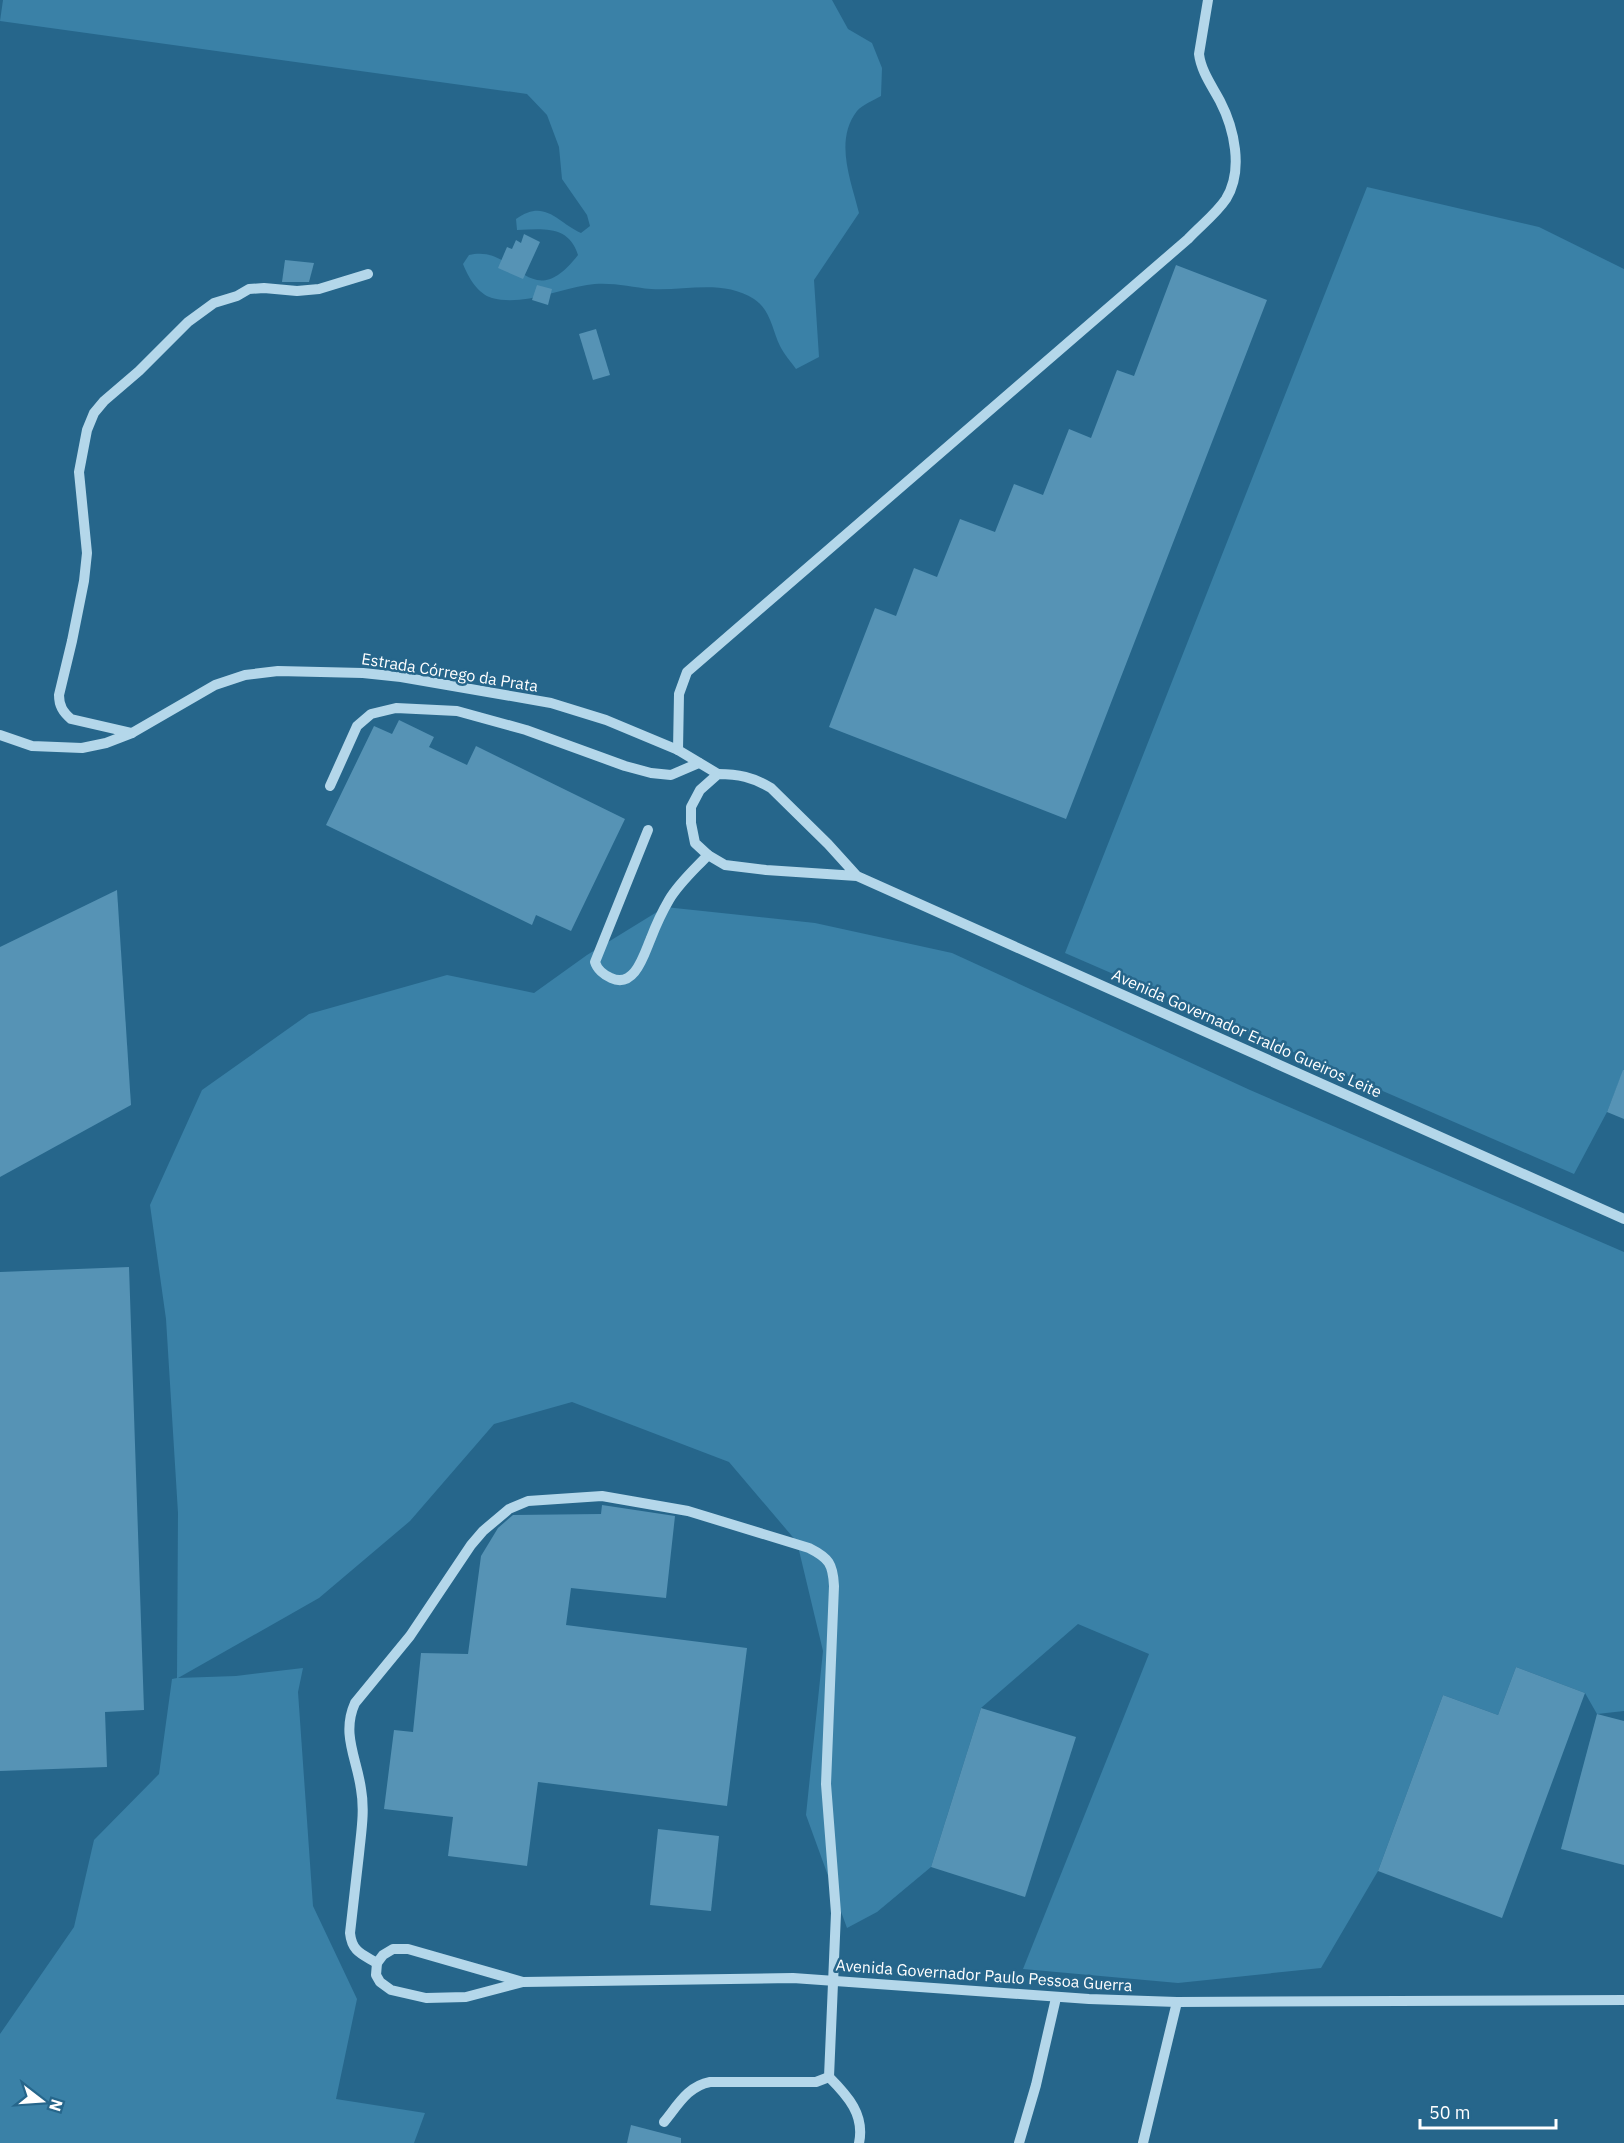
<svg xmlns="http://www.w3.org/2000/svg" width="1624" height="2143" font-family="'IBM Plex Sans',sans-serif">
<rect width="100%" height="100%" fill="#26668b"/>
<g fill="#3a81a7">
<path d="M3,0H832L848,29L872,43L882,68L881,96C874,100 862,105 857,111C834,141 851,180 859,213L814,280L819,357L796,369C791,362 784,354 780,346C772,330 771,310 754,299C723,279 685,291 651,289C630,287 608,281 587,285C557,290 522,306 492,298C478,294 468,277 463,264L469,255C517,243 529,318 578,255C569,225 543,229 517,230L516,219C545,198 557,222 581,233L590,226L587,215L562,179L559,147L547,115L527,94L0,21Z"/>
<path d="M1367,187L1539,227L1624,269V1080L1620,1079L1607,1112L1574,1174L1065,953Z"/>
<path d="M665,907L815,923L952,953L1250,1090L1624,1252V1711L1597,1714L1585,1693L1516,1667L1498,1715L1443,1695L1378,1871L1321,1968L1178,1983L1023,1969L1149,1654L1078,1624L981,1708L931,1867L877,1912L847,1928L806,1815L823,1651L797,1542L729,1462L572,1402L494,1424L410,1521L319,1598L178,1678L236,1676L303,1668L298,1692L313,1906L357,1999L336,2099L425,2113L414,2143H0V2034L74,1927L94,1840L159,1774L172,1679L177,1678L178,1513L166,1319L150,1205L202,1090L309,1014L447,975L534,993L587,955Z"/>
</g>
<g fill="#5693b5">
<path d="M524,234L540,242L523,279L498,268L507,247L512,249L516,240L521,243Z"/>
<path d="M285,260L314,263L309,282H282Z"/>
<path d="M1176,265L1267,300L1066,819L829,727L875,608L896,616L914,568L937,577L960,519L995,532L1014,484L1043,495L1069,429L1091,438L1117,370L1134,376Z"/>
<path d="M537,285L552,289L548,305L532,300Z"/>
<path d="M596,329L610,375L593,380L579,334Z"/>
<path d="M399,720L434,737L429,747L467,765L476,746L625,819L571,931L536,915L532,925L326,825L374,726L392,734Z"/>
<path d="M117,890L131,1105L0,1177V947Z"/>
<path d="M1623,1070H1624V1119L1607,1112Z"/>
<path d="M129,1267L144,1710L105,1712L107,1767L0,1771V1272Z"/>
<path d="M602,1505L675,1516L666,1598L571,1588L566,1625L747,1648L727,1806L538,1782L527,1866L448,1856L453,1817L384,1809L394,1730L413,1732L421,1653L468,1654L481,1556L498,1528L513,1515L601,1514Z"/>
<path d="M1516,1667L1585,1693L1502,1918L1378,1871L1443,1695L1498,1715Z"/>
<path d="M981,1708L1076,1737L1025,1897L931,1867Z"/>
<path d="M1597,1714L1624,1721V1865L1561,1849Z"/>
<path d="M658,1829L719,1836L711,1911L650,1905Z"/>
<path d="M631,2125L681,2138V2143H627Z"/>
</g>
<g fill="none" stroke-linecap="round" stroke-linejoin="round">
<g stroke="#b4d7ea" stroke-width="10">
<path d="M132,733L71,719C63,712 59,706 59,695L72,641L84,581L87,553L79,472L87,430L94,413L104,401L139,371L188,322L214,303L237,296L249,289L264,288L297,291L319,289L368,274"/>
<path d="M0,735L32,746L82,748L106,743L132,733L215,685L245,675L278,671L363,673L401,677L551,703L606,720L678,750L718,774"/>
<path d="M678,750L679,694L687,672L1188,239C1200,226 1216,214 1226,199C1244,170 1234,128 1220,101C1212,86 1201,71 1199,54L1208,0"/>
<path d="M330,786L357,726L371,714L396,708L457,711L526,730L625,766L651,773L671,775L699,763"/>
<path d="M648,830L595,962C597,969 604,975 611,978C635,989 644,954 651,938C656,925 662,912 669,900C679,883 695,869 708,855"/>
<path d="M857,876L828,844L771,788C753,777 738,774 718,774L700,790L691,807V823L695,843L708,855L725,865L766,870L857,876L1624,1219"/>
<path d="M377,1963C362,1954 352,1952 350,1933C353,1907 356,1881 359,1854C361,1833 365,1811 361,1789C357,1759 341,1734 355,1703L410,1636L471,1545L483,1531L509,1509L528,1501L602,1496L688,1511L809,1548C829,1558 833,1564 834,1586L826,1784L836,1913L829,2077L816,2082H710C688,2086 678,2105 664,2122"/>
<path d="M523,1982L408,1949H393L383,1955L377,1963L376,1975L380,1982L391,1990L426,1998L466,1997L523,1982L793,1978L1089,1999L1177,2002L1624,2000"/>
<path d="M829,2077C848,2096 865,2115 859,2143"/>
<path d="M1019,2143L1036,2085L1056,1998"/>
<path d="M1143,2143L1177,2002"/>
</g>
</g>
<g text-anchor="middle" stroke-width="5" stroke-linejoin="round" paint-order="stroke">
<g font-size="16" fill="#fff" stroke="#26668b">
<text transform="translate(450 672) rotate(9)" y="6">Estrada Córrego da Prata</text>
<text transform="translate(1247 1033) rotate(24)" y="6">Avenida Governador Eraldo Gueiros Leite</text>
<text transform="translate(984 1975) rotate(4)" y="6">Avenida Governador Paulo Pessoa Guerra</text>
</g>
</g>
<g transform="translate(42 2101) rotate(107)" stroke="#26668b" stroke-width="4.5" paint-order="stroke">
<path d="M0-4.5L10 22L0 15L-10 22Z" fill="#ffffff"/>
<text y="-9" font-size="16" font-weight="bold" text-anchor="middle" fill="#ffffff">N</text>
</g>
<path d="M1420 2119v9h136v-9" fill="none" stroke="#ffffff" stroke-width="3"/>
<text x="1429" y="2119" font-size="18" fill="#ffffff" stroke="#26668b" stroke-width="4.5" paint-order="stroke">50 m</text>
</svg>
